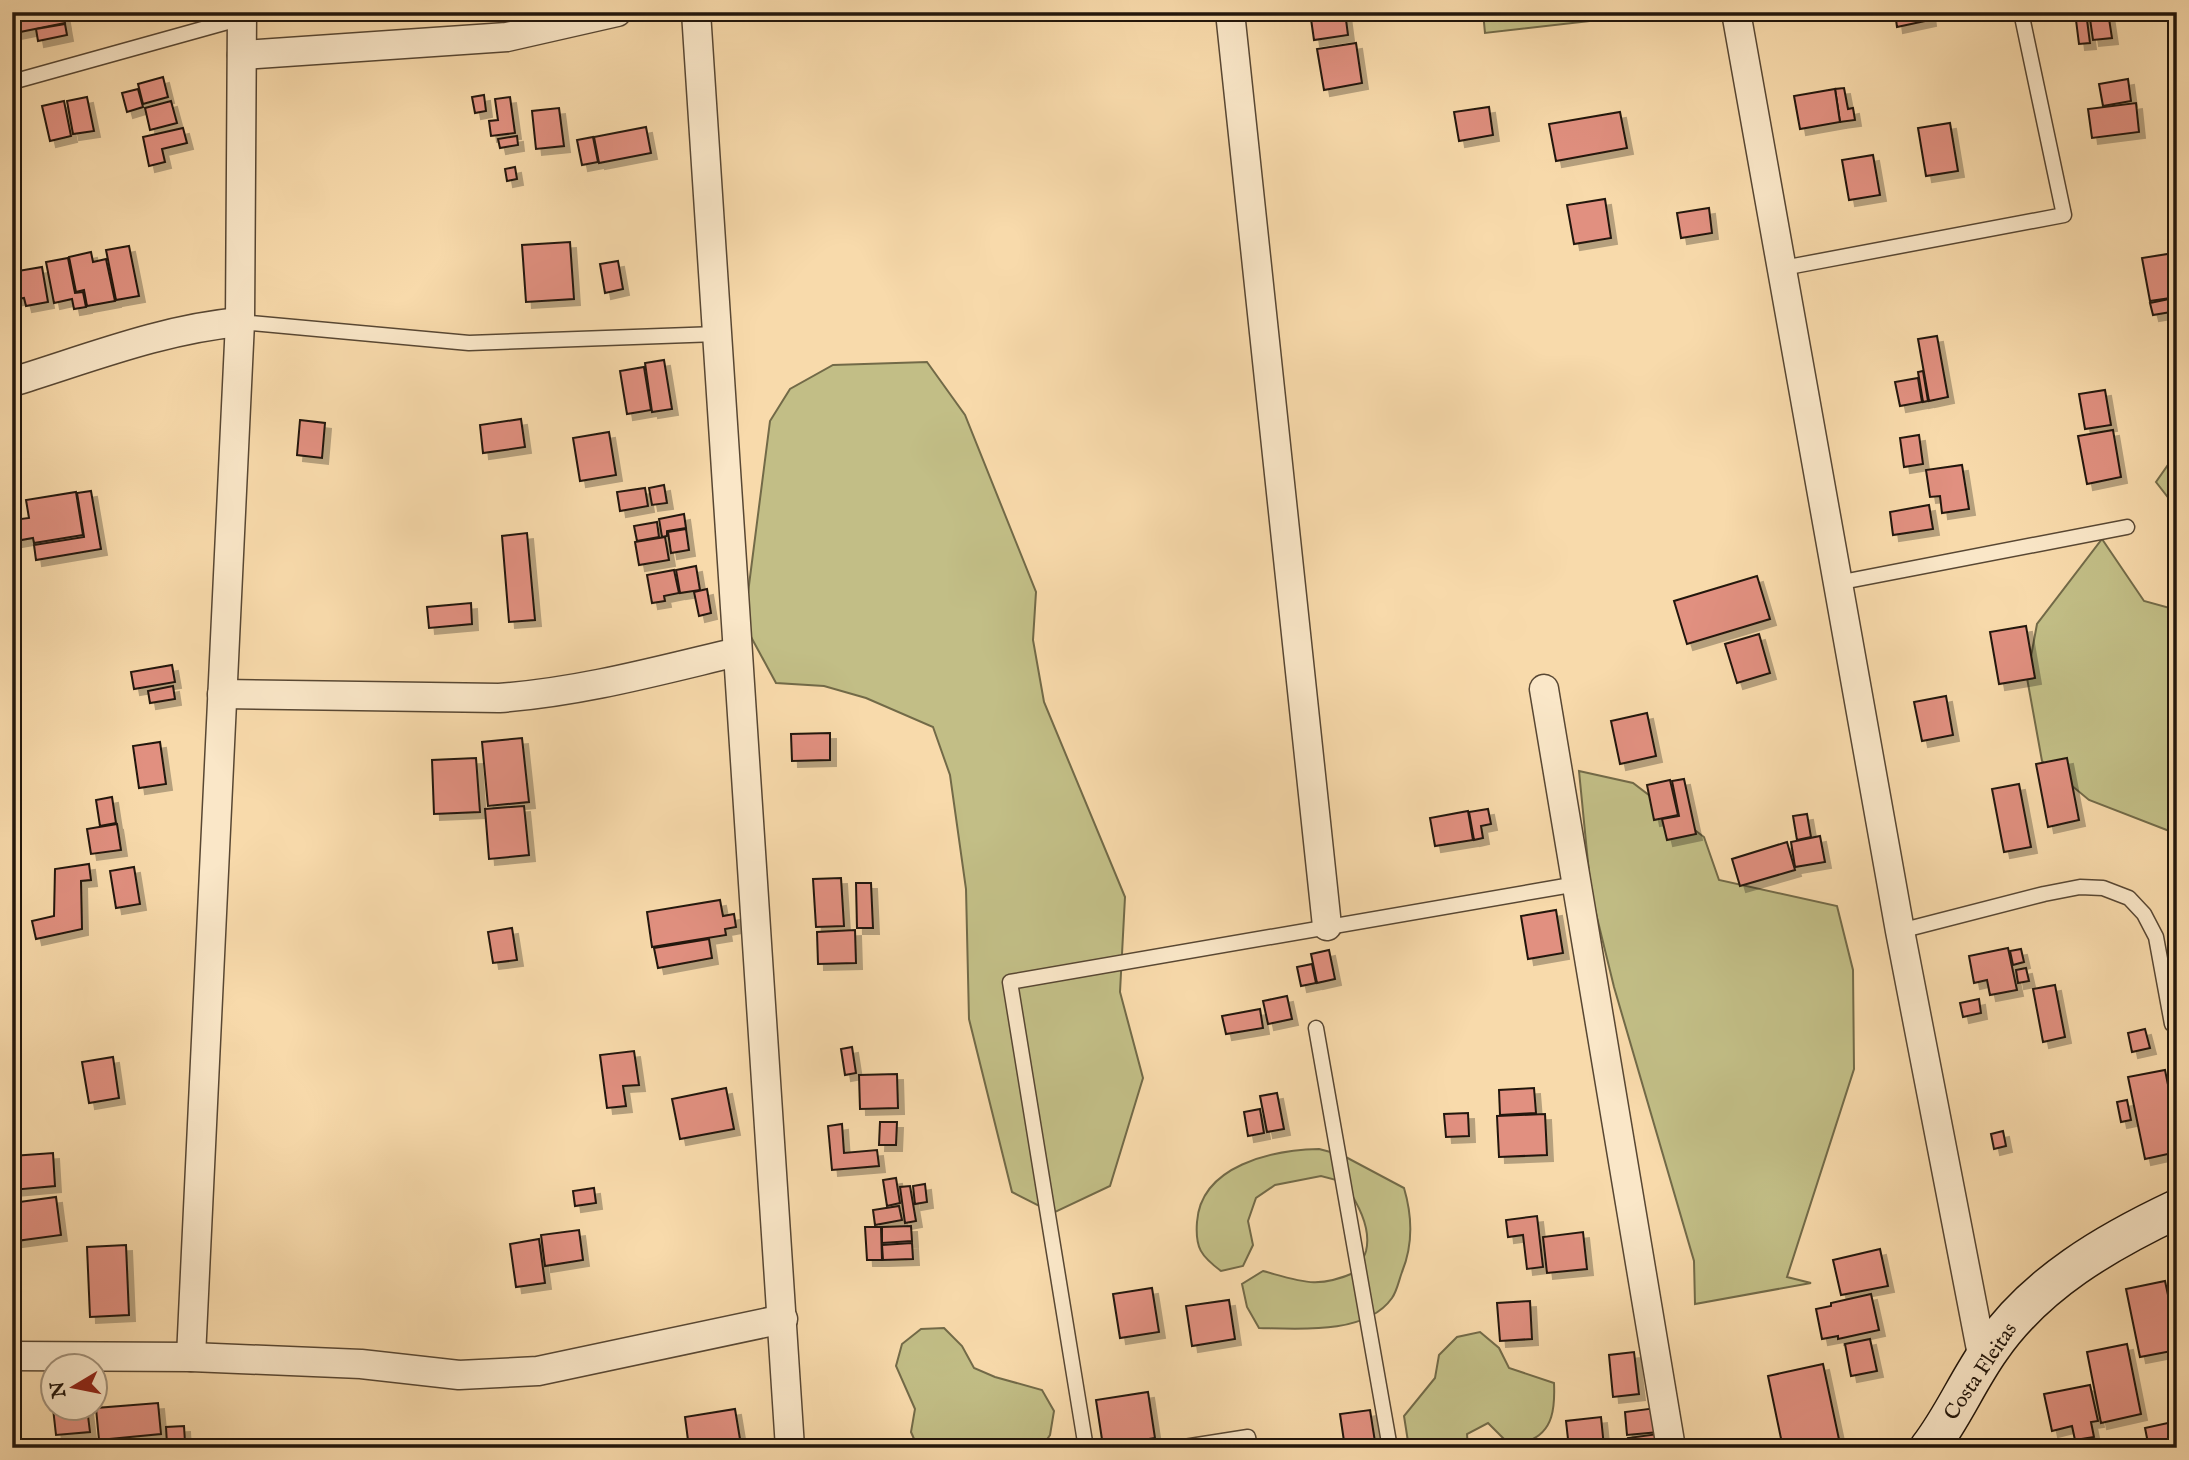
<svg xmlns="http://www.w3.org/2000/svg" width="2189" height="1460" font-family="'IM FELL English',serif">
<defs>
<filter id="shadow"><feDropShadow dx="6" dy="6" stdDeviation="0" flood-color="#0004"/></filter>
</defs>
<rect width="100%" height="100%" fill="#f8daab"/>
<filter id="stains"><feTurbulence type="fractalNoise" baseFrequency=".00286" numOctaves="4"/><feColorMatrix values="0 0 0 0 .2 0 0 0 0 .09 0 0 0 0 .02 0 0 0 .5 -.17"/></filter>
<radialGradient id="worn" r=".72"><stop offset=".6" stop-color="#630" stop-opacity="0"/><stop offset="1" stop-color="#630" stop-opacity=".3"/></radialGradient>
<g fill="#c2be86" stroke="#726a48" stroke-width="2">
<path d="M1483,12H1669L1485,33Z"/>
<path d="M927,362L965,415L1036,592L1033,640L1044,702L1125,897L1120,992L1143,1078L1110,1186L1053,1213L1012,1192L969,1019L966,889L950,775L933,727L866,698L824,686L776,683L744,624L770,421L790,389L833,365Z"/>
<path d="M2177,452V509L2156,482Z"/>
<path d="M2102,539L2144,601L2177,610V834L2089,800L2042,761L2027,678L2037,624Z"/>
<path d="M1579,771L1633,783L1704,837L1719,880L1837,906L1853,970L1854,1069L1787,1277L1811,1283L1695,1304L1694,1261L1614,987L1591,893Z"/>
<path d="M1319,1149L1342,1155L1404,1188C1412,1215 1413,1245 1402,1272C1399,1280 1397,1291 1392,1298C1366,1335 1298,1329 1259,1328L1247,1307L1242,1284L1263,1271C1303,1282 1317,1289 1356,1272C1359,1265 1364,1258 1366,1251C1372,1227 1356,1201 1344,1182L1321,1176L1275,1185L1256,1198L1248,1221L1253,1245L1243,1266L1221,1271C1201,1256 1195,1248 1197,1222C1201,1165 1273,1150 1319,1149Z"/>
<path d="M944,1328L962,1346L974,1368L995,1377L1042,1390L1054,1411L1050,1435L1041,1448H918L911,1432L915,1409L896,1366L902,1344L921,1329Z"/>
<path d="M1480,1332L1499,1348L1509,1368L1554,1383C1555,1406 1554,1432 1528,1441C1522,1443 1512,1441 1506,1441L1488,1423L1467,1434L1468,1448H1409L1404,1416L1435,1378L1439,1355L1457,1337Z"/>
</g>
<g fill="#e19080" stroke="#22160b" stroke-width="2" filter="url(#shadow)">
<path d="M12,12H63L65,23L15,33Z"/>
<path d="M1310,12H1345L1348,35L1314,40Z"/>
<path d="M1895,12H1929L1930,20L1897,27Z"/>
<path d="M2075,12H2086L2090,43L2079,44Z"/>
<path d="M2089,12H2108L2112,38L2093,40Z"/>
<path d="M65,24L67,35L38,41L36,29Z"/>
<path d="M1356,43L1362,83L1324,90L1317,49Z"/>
<path d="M163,77L168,97L143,104L138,84Z"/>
<path d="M2128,79L2131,101L2103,106L2099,84Z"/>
<path d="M1844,88L1848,109L1853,108L1855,120L1840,122L1835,89Z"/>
<path d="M138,89L143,107L127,112L122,93Z"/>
<path d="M1835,89L1840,122L1800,129L1794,96Z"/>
<path d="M484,95L486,111L475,113L472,97Z"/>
<path d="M87,97L94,131L73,134L67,101Z"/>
<path d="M510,97L515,133L491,136L489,121L498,120L495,99Z"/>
<path d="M64,101L71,136L50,141L42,106Z"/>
<path d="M171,101L177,123L150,130L145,108Z"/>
<path d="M2136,103L2139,132L2092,138L2088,109Z"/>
<path d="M1489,107L1493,135L1459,141L1454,112Z"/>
<path d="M559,108L564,146L536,149L532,111Z"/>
<path d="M1620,112L1627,148L1556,161L1549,124Z"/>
<path d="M1950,123L1958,171L1926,176L1918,128Z"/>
<path d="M646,127L651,153L599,163L594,137Z"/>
<path d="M183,128L187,143L162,149L165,162L149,166L143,137Z"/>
<path d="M517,136L518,145L500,148L498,139Z"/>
<path d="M593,137L598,162L582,165L577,140Z"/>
<path d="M1873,155L1880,195L1849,200L1842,160Z"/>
<path d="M515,167L517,179L507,181L505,169Z"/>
<path d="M1605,199L1611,238L1574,244L1567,205Z"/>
<path d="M1709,208L1712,233L1681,238L1677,213Z"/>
<path d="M570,242L574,299L526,302L522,245Z"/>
<path d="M129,246L139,296L116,300L106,250Z"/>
<path d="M91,252L93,262L106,259L115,301L87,306L84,290L76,292L69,257Z"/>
<path d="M2174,253L2177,270V297L2150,301L2142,258Z"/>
<path d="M68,258L75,293L83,292L86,307L74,309L72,299L54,303L46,262Z"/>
<path d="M618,261L623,289L605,293L600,264Z"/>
<path d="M42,267L48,302L26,306L24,298L12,300V272Z"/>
<path d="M2169,299L2171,312L2153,315L2150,303Z"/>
<path d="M1937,336L1948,397L1929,401L1918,339Z"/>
<path d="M664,360L672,409L652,412L645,363Z"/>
<path d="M644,367L651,410L627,414L620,371Z"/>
<path d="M1923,371L1928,401L1923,402L1918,372Z"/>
<path d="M1918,378L1922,402L1900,406L1895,382Z"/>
<path d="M2105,390L2111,425L2085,429L2079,394Z"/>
<path d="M521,419L525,447L483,453L480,425Z"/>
<path d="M300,420L325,423L322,458L297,455Z"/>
<path d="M2113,430L2121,477L2087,484L2078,436Z"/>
<path d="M609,432L616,475L580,481L573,438Z"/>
<path d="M1919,435L1923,464L1904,467L1900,438Z"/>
<path d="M1962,465L1969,509L1942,513L1940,496L1930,497L1926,470Z"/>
<path d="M664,485L667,503L652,505L649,488Z"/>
<path d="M645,488L648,506L620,511L617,492Z"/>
<path d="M91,491L101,549L36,560L34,545L84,537L77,493Z"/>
<path d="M76,492L83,535L34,543L33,538L16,541L13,520L29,518L26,500Z"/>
<path d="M1929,505L1933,529L1893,535L1890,512Z"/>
<path d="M684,514L686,528L667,531V536L662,537L659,519Z"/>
<path d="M657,522L659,537L637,541L634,526Z"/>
<path d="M686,529L689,550L671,553L668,532Z"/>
<path d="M527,533L535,620L509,622L502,536Z"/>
<path d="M665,537L669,560L639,565L635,542Z"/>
<path d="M696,566L700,590L680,593L676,570Z"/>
<path d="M674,570L679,593L664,596L665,601L652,603L647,575Z"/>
<path d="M1757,576L1770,619L1687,644L1674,601Z"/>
<path d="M707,589L711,613L699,616L694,592Z"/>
<path d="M471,603L472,624L429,628L427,607Z"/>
<path d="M2026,626L2035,678L1999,684L1990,632Z"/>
<path d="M1759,634L1770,673L1737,683L1725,644Z"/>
<path d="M172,665L175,682L134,689L131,672Z"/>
<path d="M173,686L175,699L150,703L148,691Z"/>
<path d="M1946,696L1953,735L1922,741L1914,702Z"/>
<path d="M1647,713L1656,756L1620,764L1611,721Z"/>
<path d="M830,733V760L792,761L791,734Z"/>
<path d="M522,738L529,802L488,806L482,742Z"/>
<path d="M160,742L166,784L139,788L133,746Z"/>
<path d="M476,758L480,812L434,814L432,760Z"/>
<path d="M2067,758L2079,820L2048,827L2036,764Z"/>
<path d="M1684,779L1696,834L1667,840L1662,819L1679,816L1672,781Z"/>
<path d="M1670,780L1678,815L1654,820L1647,785Z"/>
<path d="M2019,784L2031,847L2004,852L1992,789Z"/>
<path d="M112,797L116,823L100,826L96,800Z"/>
<path d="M524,806L529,855L489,859L485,809Z"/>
<path d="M1488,809L1491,824L1481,826L1483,838L1474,840L1469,812Z"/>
<path d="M1468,811L1473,840L1435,846L1430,818Z"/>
<path d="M1807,814L1811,837L1797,840L1793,816Z"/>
<path d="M117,824L121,850L91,854L87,829Z"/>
<path d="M1820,836L1825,862L1795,867L1791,842Z"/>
<path d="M1787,842L1795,870L1740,886L1732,859Z"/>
<path d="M89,864L91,880L81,881L82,929L36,939L32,921L54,916L55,869Z"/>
<path d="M134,867L140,904L116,908L110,871Z"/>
<path d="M841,878L844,926L816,927L813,879Z"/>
<path d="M856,883H871L873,928H857Z"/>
<path d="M720,900L723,916L734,914L736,927L725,929L726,935L652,947L647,912Z"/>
<path d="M1556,910L1563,953L1528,959L1521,916Z"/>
<path d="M512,928L517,960L493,963L488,932Z"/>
<path d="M855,930L856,963L818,964L817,932Z"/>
<path d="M709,939L712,958L658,968L654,948Z"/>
<path d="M2008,948L2017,990L1990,995L1987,980L1974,983L1969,956Z"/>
<path d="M2021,949L2024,962L2013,965L2010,951Z"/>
<path d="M1329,950L1335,979L1317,983L1311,954Z"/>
<path d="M1312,964L1316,983L1301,986L1297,967Z"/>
<path d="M2026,968L2029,981L2018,983L2016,970Z"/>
<path d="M2055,985L2065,1037L2043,1042L2033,989Z"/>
<path d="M1287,996L1292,1019L1268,1024L1263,1001Z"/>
<path d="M1979,999L1981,1013L1963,1017L1960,1003Z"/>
<path d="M1260,1009L1263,1028L1226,1034L1222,1016Z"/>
<path d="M2145,1029L2150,1048L2132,1052L2128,1033Z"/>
<path d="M852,1047L856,1073L845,1075L841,1049Z"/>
<path d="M634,1051L639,1085L623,1086L626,1106L607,1108L600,1055Z"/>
<path d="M113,1057L119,1098L89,1103L82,1062Z"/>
<path d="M2165,1070L2177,1129V1152L2145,1159L2128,1077Z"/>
<path d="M897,1074L898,1108L860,1109L859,1075Z"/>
<path d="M726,1088L734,1129L680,1139L672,1099Z"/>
<path d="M1534,1088L1536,1113L1500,1115L1499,1090Z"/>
<path d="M1277,1093L1284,1129L1267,1132L1260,1096Z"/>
<path d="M2127,1100L2131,1120L2121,1122L2117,1102Z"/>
<path d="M1260,1109L1264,1133L1248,1136L1244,1112Z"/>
<path d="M1468,1113L1469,1136L1446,1137L1444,1114Z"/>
<path d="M1545,1114L1547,1155L1499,1157L1497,1116Z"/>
<path d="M880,1122H897L896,1145H879Z"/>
<path d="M842,1124L844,1153L877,1150L879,1166L832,1170L828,1126Z"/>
<path d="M2003,1131L2006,1146L1994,1149L1991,1134Z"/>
<path d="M53,1153L55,1186L12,1190V1156Z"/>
<path d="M896,1178L900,1203L887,1206L883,1180Z"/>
<path d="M925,1184L927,1202L915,1204L913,1186Z"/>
<path d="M910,1186L916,1221L905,1223L900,1187Z"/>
<path d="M594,1188L596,1203L575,1206L573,1191Z"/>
<path d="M56,1197L61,1235L16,1241L12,1203Z"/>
<path d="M899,1206L902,1220L875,1225L873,1210Z"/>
<path d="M1537,1216L1543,1267L1527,1269L1523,1235L1508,1237L1506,1220Z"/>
<path d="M911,1226L912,1241L882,1243V1227Z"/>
<path d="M865,1227H881L882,1260H867Z"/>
<path d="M579,1230L583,1260L545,1266L541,1235Z"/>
<path d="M1583,1232L1587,1269L1547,1273L1543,1237Z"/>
<path d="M539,1239L545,1283L516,1287L510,1244Z"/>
<path d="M912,1243L913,1259L883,1260L882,1245Z"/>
<path d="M126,1245L129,1315L90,1317L87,1247Z"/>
<path d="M1880,1249L1888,1286L1841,1295L1833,1260Z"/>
<path d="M2165,1281L2177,1337V1350L2140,1357L2126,1289Z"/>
<path d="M1152,1288L1159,1332L1120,1338L1113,1294Z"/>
<path d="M1871,1294L1879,1330L1838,1339V1336L1822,1339L1816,1309L1831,1306V1303Z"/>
<path d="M1229,1300L1235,1339L1192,1346L1186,1306Z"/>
<path d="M1530,1301L1532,1339L1500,1341L1497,1303Z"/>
<path d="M1870,1339L1877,1371L1851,1376L1845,1344Z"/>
<path d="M2127,1344L2141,1414L2101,1423L2087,1352Z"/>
<path d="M1634,1352L1639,1394L1613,1397L1609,1355Z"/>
<path d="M1823,1364L1840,1444L1824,1448H1783L1768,1376Z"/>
<path d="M2090,1385L2098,1421L2091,1422L2094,1437L2075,1440L2072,1426L2052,1431L2044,1394Z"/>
<path d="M1148,1392L1155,1438L1103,1446L1096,1400Z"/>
<path d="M158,1403L161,1434L99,1440L96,1408Z"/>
<path d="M53,1408H87L90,1432L56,1435Z"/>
<path d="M1656,1408L1659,1432L1627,1435L1625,1412Z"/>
<path d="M735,1409L741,1445L720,1448H689L685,1417Z"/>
<path d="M1370,1410L1376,1448H1345L1340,1414Z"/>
<path d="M1601,1417L1604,1447L1569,1448L1566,1421Z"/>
<path d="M2177,1421V1448H2149L2145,1428Z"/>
<path d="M184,1426L185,1442L167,1444L166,1427Z"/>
<path d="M1658,1434L1660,1448H1629L1628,1438Z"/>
</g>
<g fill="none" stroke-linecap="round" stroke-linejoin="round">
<g stroke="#584733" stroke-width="17">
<g id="lane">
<path d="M12,82L242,18"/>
<path d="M1783,268L2064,215L2021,12"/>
<path d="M240,322L469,343L717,334"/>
<path d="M1837,583L2127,527"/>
<path d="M1900,931L2044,894L2080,887L2103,888L2129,898L2144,914L2156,937L2172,1024"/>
<path d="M1316,1028L1390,1448"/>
<path d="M1086,1448L1010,982L1577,884"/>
<path d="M1178,1448L1248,1437L1250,1448"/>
</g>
</g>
<g stroke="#584733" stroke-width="31">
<g id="street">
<path d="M696,12L790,1448"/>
<path d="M1230,12L1327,926"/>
<path d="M1736,12L1900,931L1983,1360"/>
<path d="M242,55L507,37L617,12"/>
<path d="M12,382C87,359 162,329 240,322"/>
<path d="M1544,689L1671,1448"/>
<path d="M222,694L499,698C581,692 657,671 737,652"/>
<path d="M12,1356L191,1357L361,1364L459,1375L538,1371L783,1319"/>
<path d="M191,1357L240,322L242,12"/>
</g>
</g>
<g stroke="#22160b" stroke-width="41">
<path id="secondary" d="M1929,1448C1953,1417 1968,1380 1991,1348C2036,1283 2107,1242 2177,1209"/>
</g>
<use href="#lane" stroke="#fae7c8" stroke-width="14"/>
<use href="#street" stroke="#fae7c8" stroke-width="28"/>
<use href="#secondary" stroke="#fae7c8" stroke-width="38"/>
</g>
<g text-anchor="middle" stroke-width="6" stroke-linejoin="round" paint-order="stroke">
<g font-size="21" fill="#22160b" stroke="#fae7c8">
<text transform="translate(1980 1371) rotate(-56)" y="7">Costa Fleitas</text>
</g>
</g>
<rect width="2189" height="1460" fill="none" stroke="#f8daab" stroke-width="42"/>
<rect x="14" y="14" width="2161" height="1432" fill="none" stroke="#22160b" stroke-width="3.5"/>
<rect x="21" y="21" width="2147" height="1418" fill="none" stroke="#22160b" stroke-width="2"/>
<g transform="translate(74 1387) rotate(260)"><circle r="33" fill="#fae7c8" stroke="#a4937c" stroke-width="2"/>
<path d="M0-5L12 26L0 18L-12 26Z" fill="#8f2418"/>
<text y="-10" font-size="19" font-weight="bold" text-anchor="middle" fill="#22160b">N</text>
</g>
<rect width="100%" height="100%" filter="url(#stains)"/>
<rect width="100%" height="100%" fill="url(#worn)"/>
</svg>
